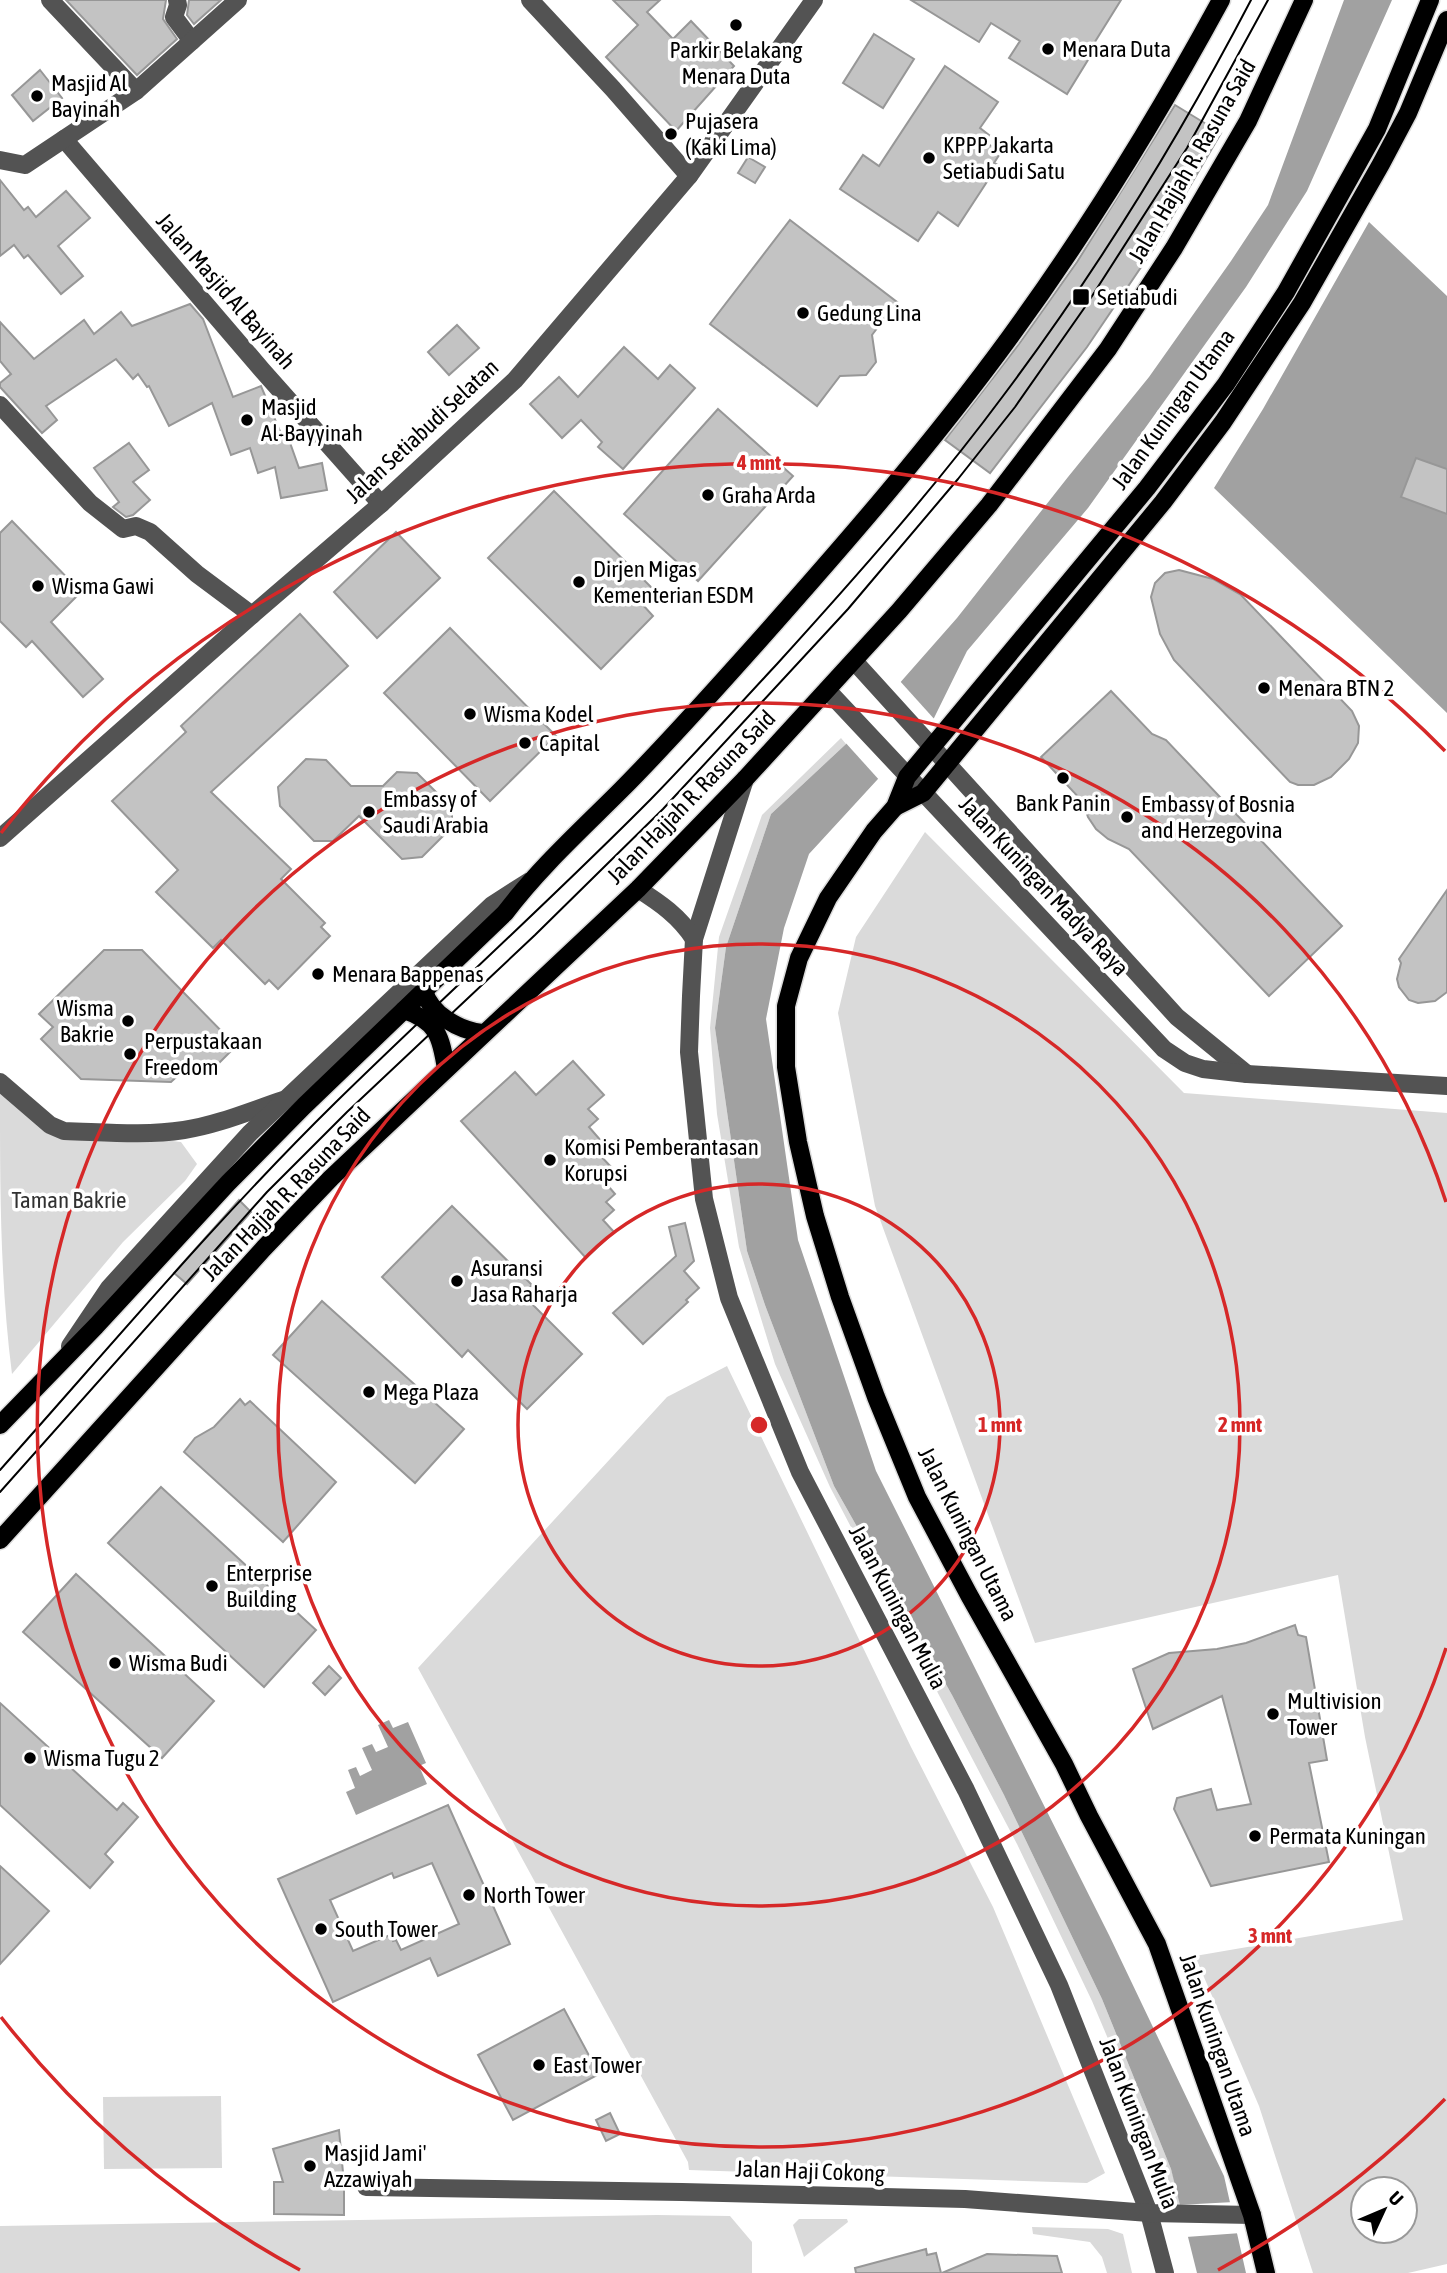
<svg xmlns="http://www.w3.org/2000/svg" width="1447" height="2273" font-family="'Asap Condensed',sans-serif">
<rect width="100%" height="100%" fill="#fff"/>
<g fill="#dadada" fill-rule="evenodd">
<path d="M841,738L846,744L771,814L726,947L715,1028L747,1251L765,1305L834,1486L952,1695L1004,1795L1102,1999L1171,2169L1182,2205L1172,2206L1145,2126L1092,2001L1017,1844L830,1487L775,1364L739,1247L717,1114L710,1028L719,937L762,815Z"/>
<path d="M925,832L1184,1093L1447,1113V2264L1408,2273H1313L1259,2106L1195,1956L1403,1920L1365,1737L1338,1575L1035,1643L875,1206L838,1013L856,937ZM1363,2189H1405V2231H1363Z"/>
<path d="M0,1091L47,1127L181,1142L197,1164L185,1181L123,1242L12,1374C0,1281 0,1185 0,1091Z"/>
<path d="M727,1366L911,1747L993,1907L1105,2173L1087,2183L689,2170L688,2162L418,1668L667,1397Z"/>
<path d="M221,2096L222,2168L104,2169L103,2097Z"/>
<path d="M657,2215L730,2216L752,2242V2273H0V2226Z"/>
<path d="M799,2219H847L848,2222L804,2257L793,2225Z"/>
<path d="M1032,2227L1108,2229L1123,2234L1132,2273H1107L1102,2257L1090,2242L1033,2234Z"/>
</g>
<g fill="#a1a1a1">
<path d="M1344,0H1392L1307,191L1246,287L1088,508L967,651L934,718L809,854L784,928L766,1019L798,1240L876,1471L1109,1935L1224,2176L1246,2273H1197L1171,2169L1102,1999L1004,1795L952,1695L834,1486L765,1305L747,1251L715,1028L726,947L771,814L846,744L957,618L1068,477L1149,377L1231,261L1268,205Z"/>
<path d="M1369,222L1447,296V713L1214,488L1263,409Z"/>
<path d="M389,1720L393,1728L408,1722L426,1763L419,1766L427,1784L356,1815L346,1792L355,1788L348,1770L356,1767L360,1776L372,1770L362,1748L372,1744L376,1752L388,1747L378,1725Z"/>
</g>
<g fill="#fff">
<path d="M899,680L936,721L881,782L844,741Z"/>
<path d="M1234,2202L1241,2233L1186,2237L1178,2205Z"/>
</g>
<g fill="#c3c3c3" stroke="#979797" stroke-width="2" fill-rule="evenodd">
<path d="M66,0H166L163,19L177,39L137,75Z"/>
<path d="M189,0H221L194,24L187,15Z"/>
<path d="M613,0H660L647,12L673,39L691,21L734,66L676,131L606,57L638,25Z"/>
<path d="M911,0H1121L1088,53L1091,55L1067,94L1009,58L1020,41L991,23L979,42Z"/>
<path d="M874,34L914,59L883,108L843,83Z"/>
<path d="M945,66L998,102L980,128L989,135L985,142L1001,152L994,163L998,165L958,226L938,212L918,241L840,189L863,155L879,166Z"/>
<path d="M40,70L62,98L33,121L12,95Z"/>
<path d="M1175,105L1221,133L1152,251L1087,347L990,473L945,440L1019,344L1077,262Z"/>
<path d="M748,157L765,167L755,183L738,173Z"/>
<path d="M0,180L24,210L28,207L36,217L66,191L90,218L58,246L83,276L61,294L28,255L24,258L14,245L0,256Z"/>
<path d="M790,220L897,302L872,335L876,362L866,375L840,376L817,406L710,324Z"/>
<path d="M190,304L203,319L233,397L261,386L284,441L289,440L299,468L322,463L327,490L281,498L275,467L258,473L250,448L231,455L212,403L169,426L149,386L147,387L138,374L133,379L116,359L46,406L57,420L42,433L0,387V383L11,374L0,361V322L34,359L84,320L94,334L121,312L132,326Z"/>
<path d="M457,325L479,348L449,375L428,352Z"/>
<path d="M624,347L658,379L670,365L695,388L623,469L598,447L602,442L581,420L562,438L530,404L559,377L578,397Z"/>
<path d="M718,409L793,476L698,581L624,514Z"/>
<path d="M129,443L149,470L133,482L150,500L133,515L126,517L113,507L119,502L94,468Z"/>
<path d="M1416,458L1447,469V514L1401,497Z"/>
<path d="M554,491L655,591L642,604L653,616L601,669L488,558Z"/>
<path d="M12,521L81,592L51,622L103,679L83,697L32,641L26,647L0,621V533Z"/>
<path d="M396,532L440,578L377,638L334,592Z"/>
<path d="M1179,570L1213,579L1241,595L1352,711L1359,726L1358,743L1349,759L1331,777L1314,785H1298L1290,782L1174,660L1160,634L1151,597L1155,583L1165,573Z"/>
<path d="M300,614L348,666L211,792L291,869L281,879L325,923L321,927L330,936L278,989L269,980L265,984L221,940L213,948L156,892L178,870L112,801L186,732L181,726Z"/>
<path d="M450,628L556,736L490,801L384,693Z"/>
<path d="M1111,691L1152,734L1166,740L1342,926L1269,996L1129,849L1108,839L1096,829L1088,817L1083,802L1041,757Z"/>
<path d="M306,759L326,760L351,786H383L397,772L417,773L452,808V827L422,857L402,859L359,816L333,841H314L280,806L278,787Z"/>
<path d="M1447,890V992L1435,1001L1418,1003L1409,1000L1399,987L1397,979L1401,963L1399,959Z"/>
<path d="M104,950H142L236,1046L212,1070L207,1065L198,1067L188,1066L171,1082L81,1079L41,1039L53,1027L39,1014Z"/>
<path d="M573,1061L604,1095L588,1109L598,1119L589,1127L602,1142L594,1149L614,1170L603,1180L615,1194L606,1202L614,1210L603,1220L614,1232L586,1258L461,1121L515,1072L536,1095Z"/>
<path d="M239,1200L251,1212L187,1284L174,1273Z"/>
<path d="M452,1206L532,1285L523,1295L582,1354L527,1409L468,1350L462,1357L382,1277Z"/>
<path d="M685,1223L694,1261L684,1271L699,1288L686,1300L688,1302L643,1344L613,1313L676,1256L669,1227Z"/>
<path d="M322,1301L464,1429L415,1483L273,1355Z"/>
<path d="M240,1399L245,1405L250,1401L336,1482L283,1542L184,1452L195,1438L214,1427Z"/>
<path d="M161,1487L316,1630L264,1687L108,1543Z"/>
<path d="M76,1574L214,1701L162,1758L23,1632Z"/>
<path d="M1295,1625L1298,1635L1306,1637L1327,1760L1309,1763L1329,1862L1211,1886L1174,1809L1177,1798L1211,1789L1217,1810L1251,1804L1222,1696L1153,1729L1133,1669L1169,1653L1217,1649L1246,1643Z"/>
<path d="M329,1666L341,1678L325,1695L313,1683Z"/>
<path d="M0,1703L117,1810L123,1803L138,1817L105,1854L113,1862L90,1888L0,1805Z"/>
<path d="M448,1805L510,1944L438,1976L430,1958L333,2002L278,1879ZM432,1863L459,1924L401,1950L396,1940L393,1941L390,1935L353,1951L330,1900L392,1873L394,1878Z"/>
<path d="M0,1866L49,1911L0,1964Z"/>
<path d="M564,2009L599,2074L513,2120L478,2055Z"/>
<path d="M610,2113L620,2134L606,2141L596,2120Z"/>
<path d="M339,2130L344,2183V2215L274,2214V2182H283L273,2149Z"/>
<path d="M926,2249L927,2255L936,2253L941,2273H856L855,2268Z"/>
<path d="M987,2254L1057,2256L1062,2273H942Z"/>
</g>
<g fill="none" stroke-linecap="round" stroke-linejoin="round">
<g stroke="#dbdbdb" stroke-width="21">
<g id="major">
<path d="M895,807L923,793L1163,502L1223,422L1302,303L1381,164L1408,113L1447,20"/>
<path d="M424,991C431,1015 459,1030 482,1033"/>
<path d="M404,1010C437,1021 441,1036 446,1069"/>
<path d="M0,1425L96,1326L228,1183L304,1106L505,913C539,868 581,830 621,790C668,743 712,693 756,644C844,545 932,444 1010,337C1088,230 1158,116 1221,0"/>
<path d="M0,1540L264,1248L331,1178L638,889L745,779L899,611L989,505L1108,349L1174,248L1248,121L1304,0"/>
<path d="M1266,2273L1252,2215L1157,1944L1089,1816L1064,1764L969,1595L917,1497L876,1397L840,1297L815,1216L798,1142L786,1067V1006L799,958L828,898L874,831L895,807L907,777L1147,488L1226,384L1286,292L1377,129L1430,0"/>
</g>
</g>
<g stroke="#535353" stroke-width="18">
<path d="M50,0L136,91"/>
<path d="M177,0L178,5L174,17L192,41"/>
<path d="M530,0L613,89L689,176"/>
<path d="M64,139L262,370L381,504"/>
<path d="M0,160L25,165L136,91L238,0"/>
<path d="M0,405L90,503L123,529L136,526L150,532L197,574L252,615"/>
<path d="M854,661L1177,1017L1247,1074"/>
<path d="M828,691L1164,1049L1185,1063L1203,1069L1247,1074L1447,1086"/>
<path d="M745,779L694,939L691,996L689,1052L704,1199L729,1298L800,1472L966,1790L1059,1985L1149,2213L1165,2273"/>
<path d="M0,838L252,615L381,504L515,380L689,176L814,0"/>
<path d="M638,889C660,903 679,916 694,939"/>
<path d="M0,1082L50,1125L64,1131C103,1132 145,1136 184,1130C217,1125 250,1111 283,1100"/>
<path d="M70,1346L109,1288L250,1133L492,905L528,882"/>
<path d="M366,2187L682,2192L965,2199L1149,2213L1252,2215"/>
</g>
<use href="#major" stroke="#000" stroke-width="18"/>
<g stroke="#000" stroke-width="2">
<path d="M0,1470C110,1347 217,1219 335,1103C439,1001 548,903 651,799C694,755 735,709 777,664C855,578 934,489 1003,396C1097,271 1179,138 1251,0"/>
<path d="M0,1492L267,1192L347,1112L535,935L663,809L848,609L958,479L1015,407L1085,307L1187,148L1268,0"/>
</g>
</g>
<g fill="none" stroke="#d62828" stroke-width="3.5">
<circle cx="759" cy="1425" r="241"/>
<circle cx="759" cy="1425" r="481"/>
<path d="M1446 1648A722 722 0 1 1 1446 1202"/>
<path d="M1445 2099A962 962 0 0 1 1218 2270M300 2270A962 962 0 0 1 1 2017M1 833A962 962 0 0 1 1445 751"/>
</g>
<g fill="#000" stroke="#fff" stroke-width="2.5">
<circle cx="736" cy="25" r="7"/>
<circle cx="1048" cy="49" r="7"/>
<circle cx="37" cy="96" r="7"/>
<circle cx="671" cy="134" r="7"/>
<circle cx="929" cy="158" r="7"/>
<rect x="1072" y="288" width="18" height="18" rx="3.5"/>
<circle cx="803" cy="313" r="7"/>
<circle cx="247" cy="420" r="7"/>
<circle cx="708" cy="495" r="7"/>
<circle cx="579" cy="582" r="7"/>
<circle cx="38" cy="586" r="7"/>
<circle cx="1264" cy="688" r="7"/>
<circle cx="470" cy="714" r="7"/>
<circle cx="525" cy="743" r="7"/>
<circle cx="1063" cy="778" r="7"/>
<circle cx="369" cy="812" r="7"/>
<circle cx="1127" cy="817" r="7"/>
<circle cx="318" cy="974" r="7"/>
<circle cx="128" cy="1021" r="7"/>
<circle cx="130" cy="1054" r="7"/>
<circle cx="550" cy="1160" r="7"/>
<circle cx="457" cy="1281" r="7"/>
<circle cx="369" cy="1392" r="7"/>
<circle cx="212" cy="1586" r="7"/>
<circle cx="115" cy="1663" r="7"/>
<circle cx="1273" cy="1714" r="7"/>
<circle cx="30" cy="1758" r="7"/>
<circle cx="1255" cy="1836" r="7"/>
<circle cx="469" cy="1895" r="7"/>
<circle cx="321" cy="1929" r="7"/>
<circle cx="539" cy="2065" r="7"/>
<circle cx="310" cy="2166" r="7"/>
</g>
<g text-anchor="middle" stroke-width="7" stroke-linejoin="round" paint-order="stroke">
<g font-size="23" fill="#000" stroke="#fff" text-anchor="start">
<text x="1062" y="57">Menara Duta</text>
<text x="736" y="58" text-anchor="middle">Parkir Belakang<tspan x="736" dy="26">Menara Duta</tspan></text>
<text x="51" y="91">Masjid Al<tspan x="51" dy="26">Bayinah</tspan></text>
<text x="685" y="129">Pujasera<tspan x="685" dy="26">(Kaki Lima)</tspan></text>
<text x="943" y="153">KPPP Jakarta<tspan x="943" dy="26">Setiabudi Satu</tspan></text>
<text x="1097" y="305">Setiabudi</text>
<text x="817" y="321">Gedung Lina</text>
<text x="261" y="415">Masjid<tspan x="261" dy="26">Al-Bayyinah</tspan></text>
<text x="722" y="503">Graha Arda</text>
<text x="593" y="577">Dirjen Migas<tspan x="593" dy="26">Kementerian ESDM</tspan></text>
<text x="52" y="594">Wisma Gawi</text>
<text x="1278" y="696">Menara BTN 2</text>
<text x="484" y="722">Wisma Kodel</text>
<text x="539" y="751">Capital</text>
<text x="383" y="807">Embassy of<tspan x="383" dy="26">Saudi Arabia</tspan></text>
<text x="1063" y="811" text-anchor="middle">Bank Panin</text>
<text x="1141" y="812">Embassy of Bosnia<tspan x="1141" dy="26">and Herzegovina</tspan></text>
<text x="332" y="982">Menara Bappenas</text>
<text x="114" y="1016" text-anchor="end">Wisma<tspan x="114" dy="26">Bakrie</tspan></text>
<text x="144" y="1049">Perpustakaan<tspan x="144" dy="26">Freedom</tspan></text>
<text x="564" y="1155">Komisi Pemberantasan<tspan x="564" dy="26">Korupsi</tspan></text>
<text x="471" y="1276">Asuransi<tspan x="471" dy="26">Jasa Raharja</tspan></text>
<text x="383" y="1400">Mega Plaza</text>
<text x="226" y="1581">Enterprise<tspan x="226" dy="26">Building</tspan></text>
<text x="129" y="1671">Wisma Budi</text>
<text x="1287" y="1709">Multivision<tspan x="1287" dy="26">Tower</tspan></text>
<text x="44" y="1766">Wisma Tugu 2</text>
<text x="1269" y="1844">Permata Kuningan</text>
<text x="483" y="1903">North Tower</text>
<text x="335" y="1937">South Tower</text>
<text x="553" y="2073">East Tower</text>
<text x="324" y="2161">Masjid Jami'<tspan x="324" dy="26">Azzawiyah</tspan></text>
</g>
<g font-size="23" fill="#000" stroke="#fff">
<text transform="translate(1192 161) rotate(-60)" y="8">Jalan Hajjah R. Rasuna Said</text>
<text transform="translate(226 291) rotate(49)" y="8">Jalan Masjid Al Bayinah</text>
<text transform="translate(1173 409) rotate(-54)" y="8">Jalan Kuningan Utama</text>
<text transform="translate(422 431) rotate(-43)" y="8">Jalan Setiabudi Selatan</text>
<text transform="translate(691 797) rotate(-46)" y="8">Jalan Hajjah R. Rasuna Said</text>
<text transform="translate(1044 886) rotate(47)" y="8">Jalan Kuningan Madya Raya</text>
<text transform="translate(286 1194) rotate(-46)" y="8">Jalan Hajjah R. Rasuna Said</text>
<text transform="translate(968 1534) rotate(63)" y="8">Jalan Kuningan Utama</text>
<text transform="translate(898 1607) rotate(62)" y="8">Jalan Kuningan Mulia</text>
<text transform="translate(1218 2045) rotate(71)" y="8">Jalan Kuningan Utama</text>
<text transform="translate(1139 2123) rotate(69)" y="8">Jalan Kuningan Mulia</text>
<text transform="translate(810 2171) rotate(2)" y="8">Jalan Haji Cokong</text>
</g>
<g font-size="23" fill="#313131" stroke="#fff">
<text x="69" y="1208">Taman Bakrie</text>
</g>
</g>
<circle cx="759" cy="1425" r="10" fill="#d62828" stroke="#fff" stroke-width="3.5"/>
<g font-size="21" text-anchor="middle" font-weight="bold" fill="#d62828" stroke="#fff" stroke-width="7" stroke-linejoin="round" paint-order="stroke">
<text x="759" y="470">4 mnt</text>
<text x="1000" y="1432">1 mnt</text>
<text x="1240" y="1432">2 mnt</text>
<text x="1270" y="1943">3 mnt</text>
</g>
<g transform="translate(1384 2210) rotate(46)"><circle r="33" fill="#ffffff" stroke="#999999" stroke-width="2"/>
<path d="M0-5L12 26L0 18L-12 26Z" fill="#000000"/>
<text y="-10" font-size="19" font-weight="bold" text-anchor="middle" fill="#000000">U</text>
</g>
</svg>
